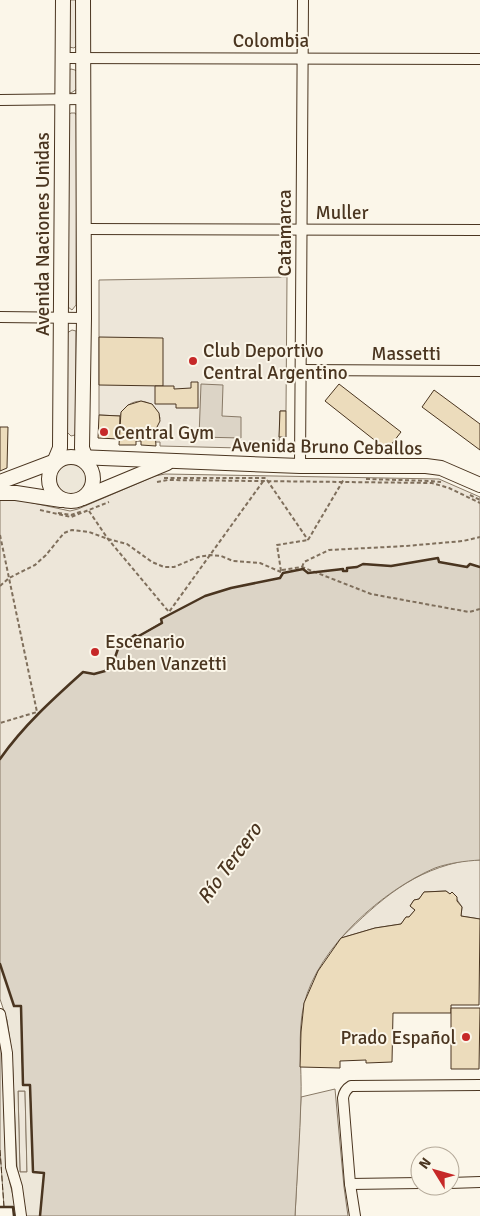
<svg xmlns="http://www.w3.org/2000/svg" width="480" height="1216" font-family="Signika,sans-serif">
<rect width="100%" height="100%" fill="#fbf6e9"/>
<g fill="#ede6d9" stroke="#887966">
<path d="M68,0H77V45L74,48L69,47Z"/>
<path d="M71,69L75,70L77,72V89L71,93L67,90L69,70Z"/>
<path d="M71,113H75L77,116L76,305L72,310L68,307V115Z"/>
<path d="M287,277L286,411H280L279,449L160,446V442H155V431L160,418C154,396 128,396 120,416L99,415V280Z"/>
<path d="M72,330L76,331V432L75,435L71,436L67,432V333Z"/>
<path d="M165,474L439,479L480,497V567L470,564L467,567L439,562L438,558L391,566L363,564L357,567L347,568V571H343L342,569L280,578L231,588L205,596L137,637L116,655L113,663L105,671L99,674L87,673L9,746L0,759V497L10,498L70,511L78,509L155,476Z"/>
<path d="M469,860H480V919L461,916L462,907L452,892L450,894L446,891L424,892L419,899L414,900L410,906L415,910L409,917H406L401,924L375,928L341,938C381,899 412,870 469,860Z"/>
<path d="M335,1089L344,1187L348,1216H295L301,1097Z"/>
<path d="M18,1091H25L27,1172H20Z"/>
</g>
<g fill="#ede7d9" stroke="#887966" fill-rule="evenodd">
<circle cx="71" cy="479" r="17"/>
<path d="M0,964L14,1006H21L23,1085H30L33,1172L44,1173L40,1216H26L22,1188L17,1168L12,1054L7,1020L0,999ZM18,1091H25L27,1172H20Z"/>
<path d="M0,1038L2,1048L6,1167L16,1208L4,1207L0,1150Z"/>
</g>
<g fill="#dcd4c6" stroke="#887966">
<path d="M201,384L223,385L222,416L241,417V438L199,437Z"/>
<path d="M438,558L439,562L467,567L470,564L480,567V860C465,861 449,863 435,868C383,890 318,947 304,1004C297,1034 302,1067 301,1098C300,1137 297,1177 295,1216H40L44,1173L33,1172L30,1085H23L21,1006H14L0,964V759C23,726 53,699 83,672L94,674L105,671L113,663L119,646L135,635L138,637L162,623L161,619L205,596L231,588L280,578L283,573L303,569L308,573L343,569L344,571H347V568L357,567L363,564L391,566Z"/>
</g>
<g fill="#ecdcbc" stroke="#4a3520">
<path d="M99,337L163,338V386L99,385Z"/>
<path d="M191,382H198V408H176V404H155V386H174V389L191,388Z"/>
<path d="M339,384L401,432L387,450L325,401Z"/>
<path d="M434,390L480,424V450L422,407Z"/>
<path d="M141,401L152,404L159,413L160,421L155,431L156,446L141,445V441H136V445H119L121,412L128,405Z"/>
<path d="M280,411H286V437H279Z"/>
<path d="M99,415L120,416L119,439L98,438Z"/>
<path d="M0,427H8L7,468L0,471Z"/>
<path d="M446,891L450,894L452,892L457,897V901L462,907L461,916L480,919L479,1005H451V1013H393L392,1062L366,1063V1060L340,1061V1068L300,1067L301,1032L304,1003L318,971L341,938L375,928L401,924L406,917H409L415,910L410,906L414,900L419,899L424,892Z"/>
<path d="M451,1008H480L479,1069H451Z"/>
</g>
<g fill="none" stroke-linecap="round" stroke-linejoin="round">
<g stroke="#4a3520" stroke-width="12">
<g id="street">
<path d="M62,58L480,59"/>
<path d="M0,100L83,99"/>
<path d="M84,229L480,230"/>
<path d="M0,317L84,318"/>
<path d="M301,370L480,371"/>
<path d="M300,466L303,0"/>
<path d="M0,1014L7,1053L11,1167L17,1187L21,1216"/>
<path d="M450,1183L480,1182"/>
<path d="M350,1184L420,1183"/>
<path d="M355,1216L350,1184L343,1098C344,1092 346,1089 351,1086L480,1085"/>
</g>
</g>
<g stroke="#4a3520" stroke-width="16">
<g id="secondary">
<path d="M83,0L84,318L82,448L88,464"/>
<circle cx="71" cy="479" r="22"/>
<path d="M78,457L300,466H426L441,468L480,485"/>
<path d="M52,467L60,448L63,0"/>
<path d="M0,482L58,460"/>
<path d="M0,493H16L61,500"/>
<path d="M83,498L167,463"/>
</g>
</g>
<g stroke="#7f6f5c" stroke-width="2" stroke-dasharray="4 2.5" stroke-linecap="butt">
<path d="M164,478H266"/>
<path d="M366,479L431,481L441,482"/>
<path d="M267,480L308,540"/>
<path d="M157,482L168,480L432,483L449,488L480,503"/>
<path d="M470,495L480,500"/>
<path d="M40,510L71,517L109,502"/>
<path d="M89,511L108,539L169,612L264,480"/>
<path d="M58,513L71,515L83,511"/>
<path d="M0,535L37,712L0,723"/>
<path d="M308,540L344,479"/>
<path d="M302,567L304,562L329,550L406,546L463,541L480,537"/>
<path d="M282,570L302,567L371,594L469,612L480,609"/>
<path d="M281,571L277,545L308,540"/>
<path d="M0,586L9,578L35,565L46,555L64,533L72,530L89,532L108,539L127,544L152,562L164,567H174L198,557L210,555L221,556L233,561L260,563L281,572"/>
</g>
<use href="#street" stroke="#fbf6e9" stroke-width="10"/>
<use href="#secondary" stroke="#fbf6e9" stroke-width="14"/>
<g stroke="#4a3520" stroke-width="1" stroke-dasharray="6 2.5" stroke-linecap="butt">
<path d="M0,964L14,1006H21L23,1085H30L33,1172"/>
<path d="M0,1150L4,1207"/>
</g>
<g stroke="#4a3520" stroke-width="2.5">
<path d="M0,759C23,726 53,699 83,672L94,674L105,671L113,663L119,646L135,635L137,637L162,623L161,619L205,596L231,588L280,578L283,573L303,569L308,573L343,569V571H347V568L357,567L363,564L391,566L438,558L439,562L467,567L470,564L480,567"/>
<path d="M0,964L14,1006H21L23,1085H30L33,1172L44,1173L40,1216"/>
<path d="M0,1207H13L14,1216"/>
</g>
</g>
<g fill="#c62828" stroke="#fbf6e9" stroke-width="2">
<circle cx="193" cy="361" r="5"/>
<circle cx="104" cy="432" r="5"/>
<circle cx="95" cy="652" r="5"/>
<circle cx="466" cy="1037" r="5"/>
</g>
<g text-anchor="middle" stroke-width="4" stroke-linejoin="round" paint-order="stroke">
<g font-size="19" fill="#4a3520" stroke="#fbf6e9">
<text x="271" y="47">Colombia</text>
<text x="342" y="219">Muller</text>
<text transform="translate(284 233) rotate(-90)" y="7">Catamarca</text>
<text transform="translate(42 234) rotate(-90)" y="7">Avenida Naciones Unidas</text>
<text x="406" y="360">Massetti</text>
<text transform="translate(327 446) rotate(1)" y="7">Avenida Bruno Ceballos</text>
</g>
<g font-size="19" fill="#4a3520" stroke="#fbf6e9" text-anchor="start">
<text x="203" y="357">Club Deportivo<tspan x="203" dy="22">Central Argentino</tspan></text>
<text x="114" y="439">Central Gym</text>
<text x="105" y="648">Escenario<tspan x="105" dy="22">Ruben Vanzetti</tspan></text>
<text x="456" y="1044" text-anchor="end">Prado Español</text>
</g>
<g font-size="20" font-style="italic" fill="#4a3520" stroke="#fbf6e9">
<text transform="translate(229 863) rotate(-54)" y="7">Río Tercero</text>
</g>
</g>
<g transform="translate(435 1171) rotate(307)"><circle r="24" fill="#fbf6e9" stroke="#b4a999"/>
<path d="M0-4L9 19L0 12L-9 19Z" fill="#c62828"/>
<text y="-8" font-size="14" font-weight="bold" text-anchor="middle" fill="#4a3520">N</text>
</g>
</svg>
